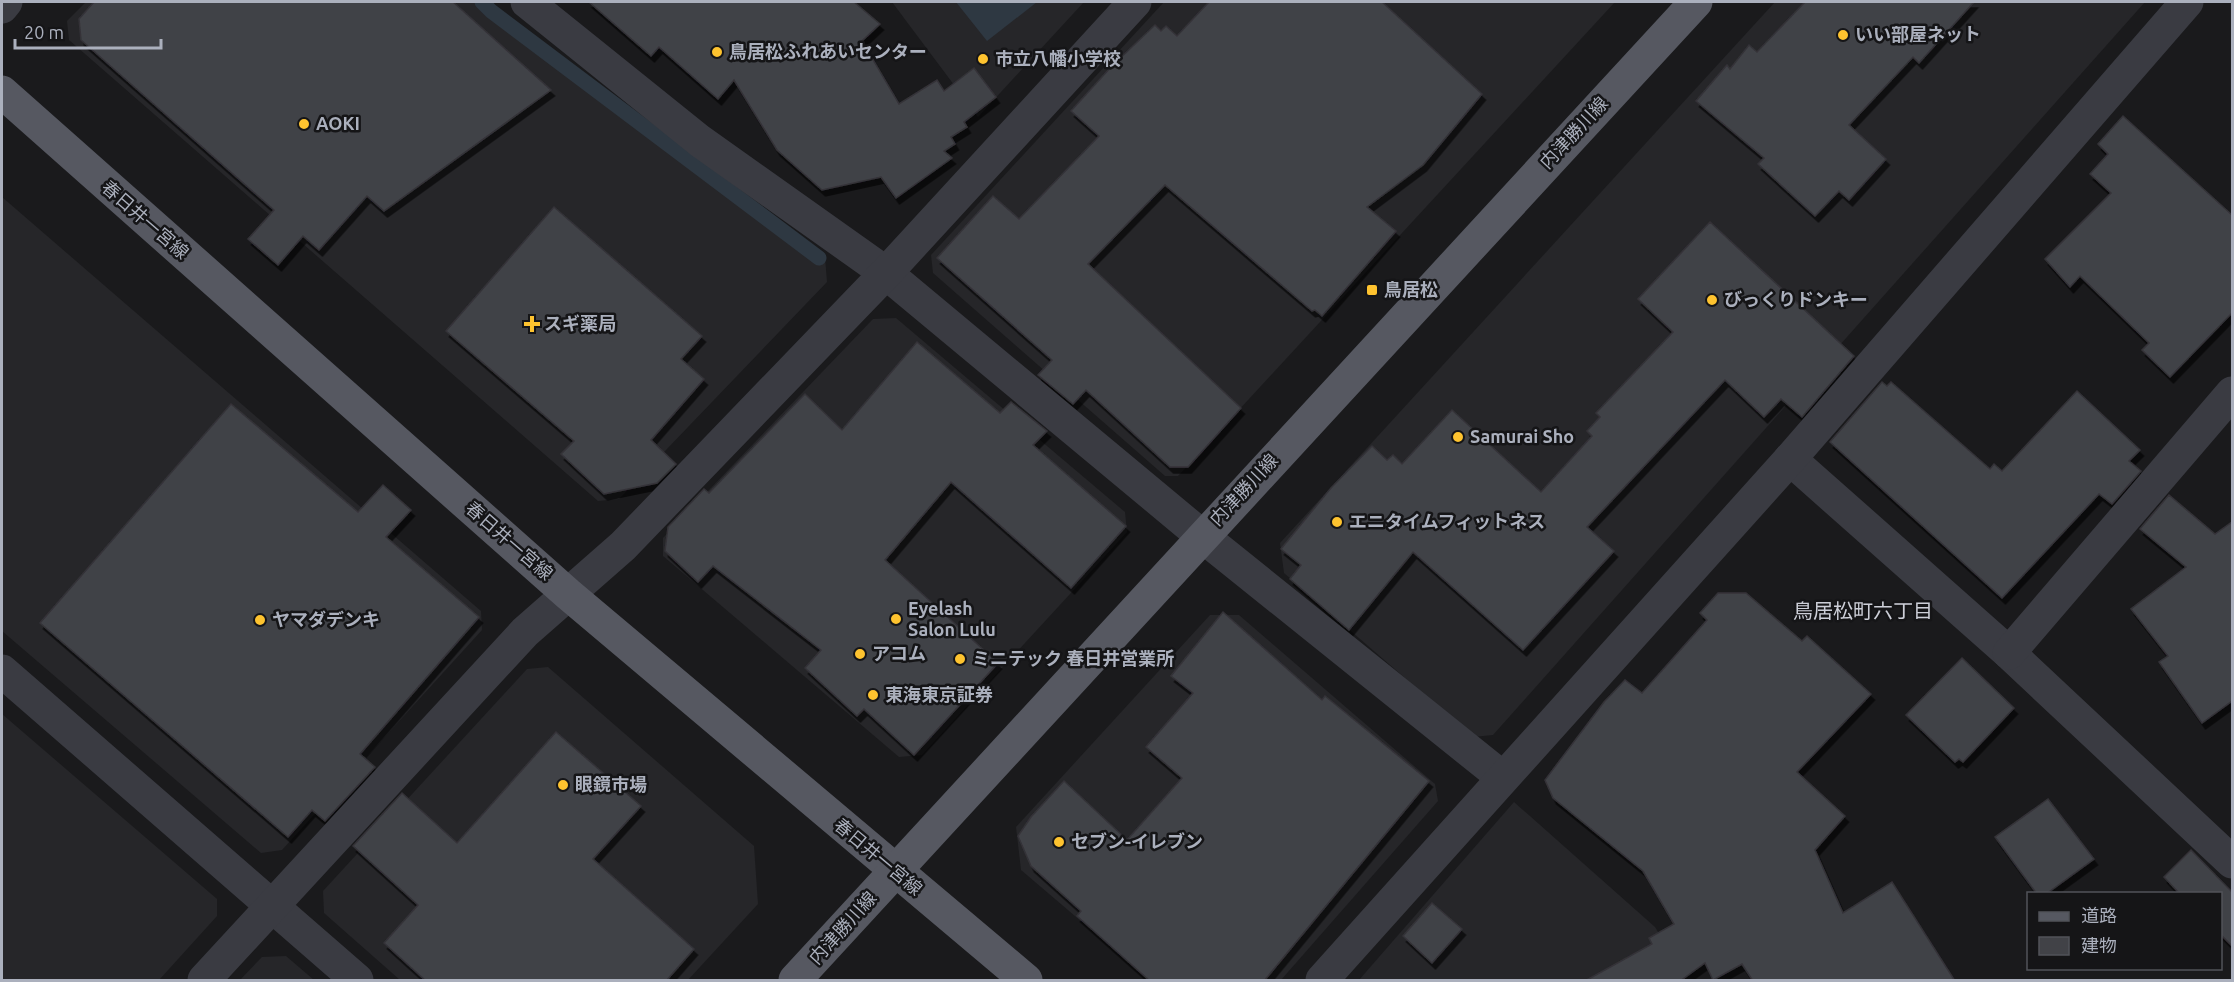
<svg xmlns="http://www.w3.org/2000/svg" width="2234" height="982" font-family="Ubuntu,'Noto Sans JP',sans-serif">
<defs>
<filter id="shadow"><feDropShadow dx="3.5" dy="6" stdDeviation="0" flood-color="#0009"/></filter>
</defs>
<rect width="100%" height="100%" fill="#1a1a1c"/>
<g fill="#262629">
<path d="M86,2H490L501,14L825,257L827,282L619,499L598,501L69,40L67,21Z"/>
<path d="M892,2H1084L978,117Z"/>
<path d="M1164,2H1615L1178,476H1165L933,273L931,255Z"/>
<path d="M1775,2H2145L1493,735L1473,737L1284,573L1280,543Z"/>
<path d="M2,197L481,611L482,630L282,850L261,853L2,631Z"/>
<path d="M896,318L1125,512L1127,532L922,755L899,757L663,556V538L873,319Z"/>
<path d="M1210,615H1239L1435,784L1438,801L1281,980H1150L1021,870L1016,827Z"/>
<path d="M548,667L754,846L758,904L688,980H400L324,913L323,891L527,669Z"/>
<path d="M2,714L217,899V916L159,980H2Z"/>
<path d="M1514,802L1655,927L1687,980H1359Z"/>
<path d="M286,956L314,980H240L262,957Z"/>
</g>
<path fill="#2e3842" d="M956,2H1037L987,41Z"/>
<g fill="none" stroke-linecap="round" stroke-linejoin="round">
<path stroke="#2e3842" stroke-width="15" d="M482,2L491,11L819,258"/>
</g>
<g fill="#414247" stroke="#343338" stroke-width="1.5" filter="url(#shadow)">
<path d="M94,2H453L551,90L384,211L367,196L319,250L303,236L278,265L248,239L274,210L81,40L79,19Z"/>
<path d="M589,2H854L880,24L862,41L899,104L937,80L944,91L974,68L996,97L964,122L967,127L951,137L955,144L944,151L952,158L896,198L881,177L822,190L777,150L734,80L718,99L659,47L651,56Z"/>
<path d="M1209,2H1382L1482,94L1423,165L1367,207L1396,231L1322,316L1315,310L1312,311L1165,185L1088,264L1241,408L1188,467H1170L1086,390L1073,404L1038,375L1052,360L937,258L993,196L1019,219L1099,136L1071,111L1112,66L1155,25L1161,31L1166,26L1177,36Z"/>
<path d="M1805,2H1974L1919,63L1913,57L1849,125L1886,159L1849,200L1839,191L1815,216L1758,164L1764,158L1696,101L1727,65L1730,69L1749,45L1757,52Z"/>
<path d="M2123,116L2232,215V313L2170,377L2142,350L2149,343L2080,276L2070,287L2045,259L2111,193L2090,174L2108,154L2098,144Z"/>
<path d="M554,207L702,336L681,359L704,379L651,440L676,464L657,483L604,494L561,454L574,441L446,331Z"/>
<path d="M1710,222L1854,356L1802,417L1781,399L1764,417L1725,380L1587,527L1614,551L1523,650L1413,552L1349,630L1290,579L1301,565L1281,549L1331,488L1372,446L1387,460L1393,455L1402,464L1452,410L1541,492L1592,436L1587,431L1600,417L1596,413L1673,332L1638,299Z"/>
<path d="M917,342L1000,413L1011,402L1047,431L1033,445L1126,526L1071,588L951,482L885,560L998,663L914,755L864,709L857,716L805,668L821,650L713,566L698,582L665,551L668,527L704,489L709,493L805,394L842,430Z"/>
<path d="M1882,382L1887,386L1891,382L1990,469L1994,464L2002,471L2077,391L2140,450L2129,461L2141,471L2112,504L2099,494L2002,598L1830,442Z"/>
<path d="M231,404L358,512L383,485L411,510L386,537L479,617L360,754L375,767L325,821L312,810L288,837L40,623Z"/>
<path d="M2169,495L2215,534L2232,522V701L2202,723L2159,662L2168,656L2131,609L2186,567L2140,529Z"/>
<path d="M1718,593H1746L1802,641L1807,636L1871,694L1797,772L1845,816L1815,850L1843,913L1892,882L1955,981H1753L1742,964L1713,980L1705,963L1680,981H1585L1652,944L1649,938L1674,924L1643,871L1553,798L1545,780L1604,702L1625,680L1642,693L1707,620L1700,613Z"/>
<path d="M1223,612L1322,700L1325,696L1429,781L1264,981H1150L1077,916L1081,911L1031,866L1018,836L1031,817L1064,781L1127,840L1182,778L1146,747L1193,693L1171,676Z"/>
<path d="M1962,658L2014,708L1963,762L1959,759L1955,762L1906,715Z"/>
<path d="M556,732L641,806L593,859L694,949L666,981H426L384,943L418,905L353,846L402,793L457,843Z"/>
<path d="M2048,799L2094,859L2046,894H2037L1995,837Z"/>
<path d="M2191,850L2232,892V946L2220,934V894H2180L2164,877Z"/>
<path d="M1432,903L1462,929L1432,963L1403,936Z"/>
</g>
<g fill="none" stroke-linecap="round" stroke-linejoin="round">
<g stroke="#3a3b42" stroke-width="33">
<path d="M527,2L700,141L886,273L1202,536L1502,777"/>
<path d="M2,7L6,2"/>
<path d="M1790,459L2009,653L2232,862"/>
<path d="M2009,653L2232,393"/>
<path d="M2,671L357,980"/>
<path d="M204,980L525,632L623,546L886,273L1135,2"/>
<path d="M1322,980L1790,459L2187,2"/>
</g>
<g stroke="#565861" stroke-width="33">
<path d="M2,92L568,594L1026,980"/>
<path d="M795,980L1696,2"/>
</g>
</g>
<g fill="#fec32f" stroke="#151517" stroke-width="2">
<circle cx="1843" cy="35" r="6"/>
<circle cx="717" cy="52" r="6"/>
<circle cx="983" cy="59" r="6"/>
<circle cx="304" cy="124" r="6"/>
<rect x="1366" y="284" width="12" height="12" rx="3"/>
<circle cx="1712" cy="300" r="6"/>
<path d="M529 315h6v6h6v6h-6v6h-6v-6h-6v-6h6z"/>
<circle cx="1458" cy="437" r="6"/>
<circle cx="1337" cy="522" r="6"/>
<circle cx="896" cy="619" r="6"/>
<circle cx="260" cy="620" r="6"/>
<circle cx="860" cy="654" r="6"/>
<circle cx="960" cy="659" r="6"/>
<circle cx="873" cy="695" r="6"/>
<circle cx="563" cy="785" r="6"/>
<circle cx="1059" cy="842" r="6"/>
</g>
<g text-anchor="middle" stroke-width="5" stroke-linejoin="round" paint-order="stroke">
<g font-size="18" font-weight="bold" fill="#abb0bd" stroke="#151517" text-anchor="start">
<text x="1855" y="41">いい部屋ネット</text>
<text x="729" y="58">鳥居松ふれあいセンター</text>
<text x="995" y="65">市立八幡小学校</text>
<text x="316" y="130">AOKI</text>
<text x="1384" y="296">鳥居松</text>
<text x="1724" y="306">びっくりドンキー</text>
<text x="544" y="330">スギ薬局</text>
<text x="1470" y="443">Samurai Sho</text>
<text x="1349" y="528">エニタイムフィットネス</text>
<text x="908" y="615">Eyelash<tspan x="908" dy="21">Salon Lulu</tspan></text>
<text x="272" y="626">ヤマダデンキ</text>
<text x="872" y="660">アコム</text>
<text x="972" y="665">ミニテック 春日井営業所</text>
<text x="885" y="701">東海東京証券</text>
<text x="575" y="791">眼鏡市場</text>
<text x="1071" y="848">セブン-イレブン</text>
</g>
<g font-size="18" fill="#abb0bd" stroke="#151517">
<text transform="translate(1574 133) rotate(-47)" y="6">内津勝川線</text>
<text transform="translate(145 220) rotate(41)" y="6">春日井一宮線</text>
<text transform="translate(1244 490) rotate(-47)" y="6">内津勝川線</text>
<text transform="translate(509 541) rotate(41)" y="6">春日井一宮線</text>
<text transform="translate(878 857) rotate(40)" y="6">春日井一宮線</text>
<text transform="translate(843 928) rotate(-48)" y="6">内津勝川線</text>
</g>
<g font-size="20" fill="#cdcfd8" stroke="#151517">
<text x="1863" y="618">鳥居松町六丁目</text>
</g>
</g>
<rect width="2234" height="982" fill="none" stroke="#abb0bd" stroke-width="6"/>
<rect x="2027" y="892" width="195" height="78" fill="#151517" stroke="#515359" stroke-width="1.5"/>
<rect x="2039" y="912" width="30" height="9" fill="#565861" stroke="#515359" stroke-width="1.5"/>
<text x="2081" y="922" font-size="18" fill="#abb0bd">道路</text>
<rect x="2039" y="937" width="30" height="18" fill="#414247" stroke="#515359" stroke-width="1.5"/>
<text x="2081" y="952" font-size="18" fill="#abb0bd">建物</text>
<path d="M15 39v9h146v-9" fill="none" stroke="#abb0bd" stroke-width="3"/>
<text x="24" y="39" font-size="18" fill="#abb0bd" stroke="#151517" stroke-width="4.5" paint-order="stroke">20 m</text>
</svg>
